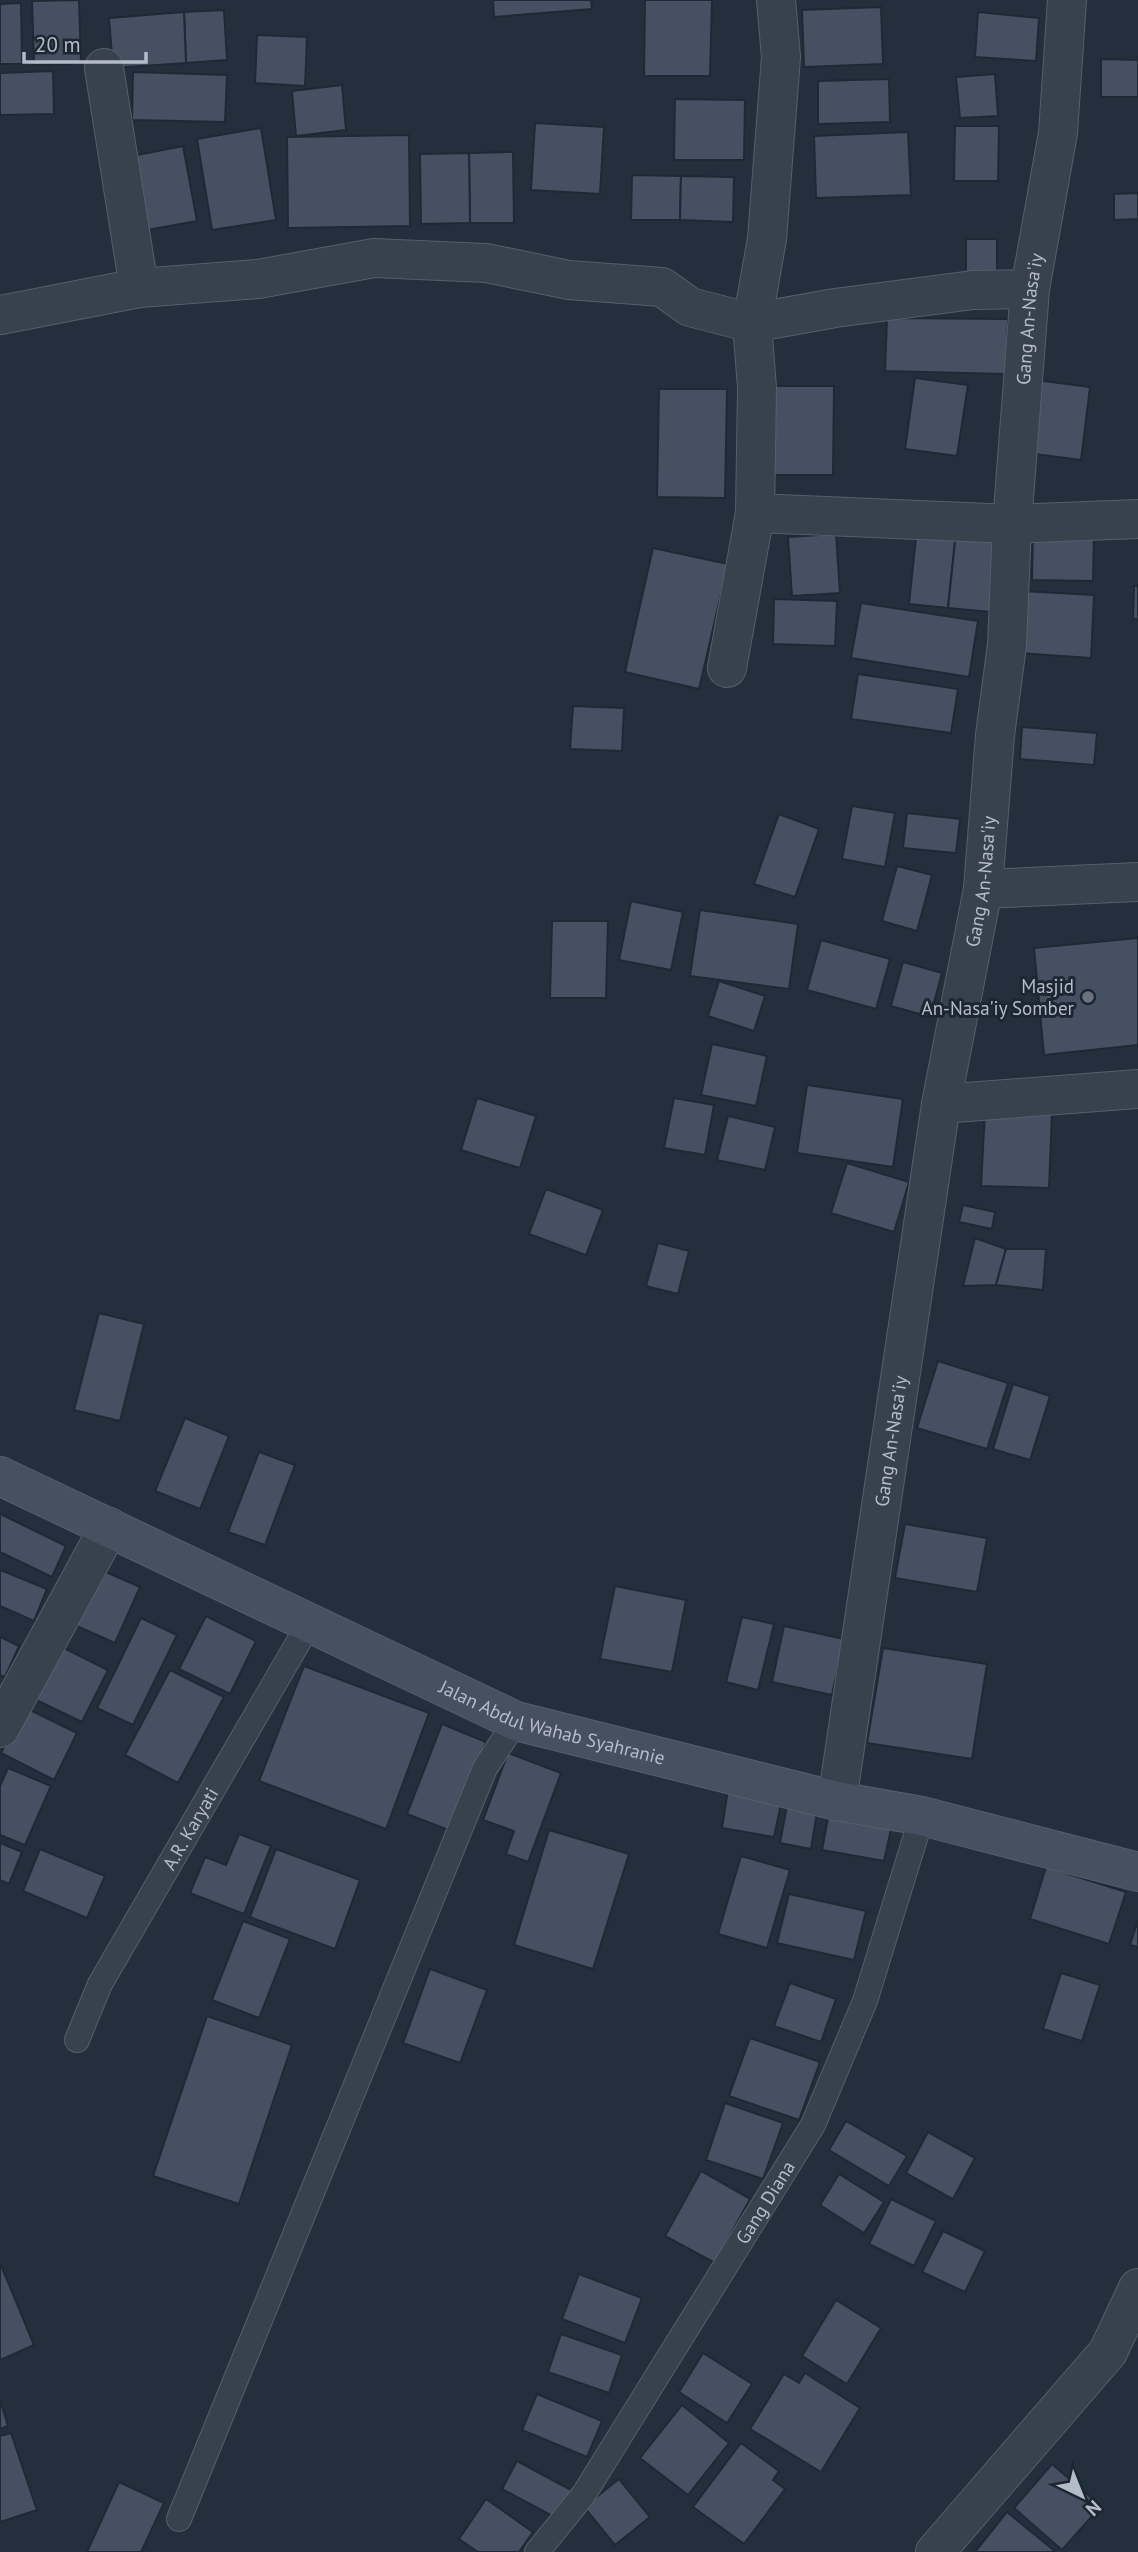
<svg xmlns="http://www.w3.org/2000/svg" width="1138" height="2552" font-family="'PT Sans',sans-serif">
<rect width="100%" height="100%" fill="#242f3e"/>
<g fill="#455162" stroke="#1f2835" stroke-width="2">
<path d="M79,0L81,63L34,65L32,1Z"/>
<path d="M493,0H591L592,9L494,17Z"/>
<path d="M645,0H712L710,76H644Z"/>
<path d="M21,3L22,64H0V4Z"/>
<path d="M881,7L883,64L804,67L802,10Z"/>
<path d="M224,10L227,60L186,63L184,12Z"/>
<path d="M184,12L186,63L113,68L109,18Z"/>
<path d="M978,12L1039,18L1036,61L975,57Z"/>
<path d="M257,35L307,37L305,86L255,83Z"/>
<path d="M1101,59L1138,60V97H1101Z"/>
<path d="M53,71L54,114L0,115V73Z"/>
<path d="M133,72L227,75L225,122L132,120Z"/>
<path d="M995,74L998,116L960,118L956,77Z"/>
<path d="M889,79L890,122L818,124V81Z"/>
<path d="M342,85L346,130L296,136L292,91Z"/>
<path d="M675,99L745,100L744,160H674Z"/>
<path d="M535,123L604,127L600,194L531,190Z"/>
<path d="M955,126H999L998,181H954Z"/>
<path d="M261,128L276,220L212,230L197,139Z"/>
<path d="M908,132L911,195L816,198L814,136Z"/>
<path d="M409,135L410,226L288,228L287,137Z"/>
<path d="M183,146L197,221L136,232L122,158Z"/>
<path d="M513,152L514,223H470L469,153Z"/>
<path d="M469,153L470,223L421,224L420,154Z"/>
<path d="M632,175L681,176L680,220H631Z"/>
<path d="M681,176L734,177L733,222L680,220Z"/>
<path d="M1138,193V219L1114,220V194Z"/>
<rect x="966" y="239" width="31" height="34"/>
<path d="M887,318L1008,319L1006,374L885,371Z"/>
<path d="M915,378L968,385L957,456L905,449Z"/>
<path d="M1036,380L1090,387L1081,460L1027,453Z"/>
<path d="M766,386H834L833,475H765Z"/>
<path d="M659,389H727L725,498L657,497Z"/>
<path d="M917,528L956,532L948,608L909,604Z"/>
<path d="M1033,530L1094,531L1093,581L1032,580Z"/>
<path d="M956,532L999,536L991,612L948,608Z"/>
<path d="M836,534L840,593L792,596L788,537Z"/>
<path d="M653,548L728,564L699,689L625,672Z"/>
<path d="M1134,586H1138V619H1133Z"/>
<path d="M1022,591L1094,595L1091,658L1018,653Z"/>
<path d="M774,599L837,601L835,646L773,644Z"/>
<path d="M861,603L978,621L969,677L851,658Z"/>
<path d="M858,674L958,689L951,733L851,719Z"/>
<path d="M573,706L624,708L622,751L570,749Z"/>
<path d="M1022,727L1097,733L1094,765L1020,759Z"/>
<path d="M852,806L895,813L885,867L842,859Z"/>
<path d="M907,813L960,819L956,853L903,848Z"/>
<path d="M779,814L819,829L795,897L754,884Z"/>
<path d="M897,866L932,875L917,931L882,921Z"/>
<path d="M631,901L683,912L671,970L619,960Z"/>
<path d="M700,910L798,924L789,989L690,976Z"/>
<path d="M552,921H608L606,998H550Z"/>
<path d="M1138,938V1045L1044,1055L1034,948Z"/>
<path d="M821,940L890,959L876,1009L807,990Z"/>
<path d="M903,962L942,973L930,1017L891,1006Z"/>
<path d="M719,981L765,996L754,1031L708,1016Z"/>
<path d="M712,1044L767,1056L756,1106L701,1095Z"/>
<path d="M807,1085L903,1099L893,1167L797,1153Z"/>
<path d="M477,1098L536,1116L520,1168L461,1150Z"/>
<path d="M674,1098L714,1105L705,1155L664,1148Z"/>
<path d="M985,1111L1052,1113L1049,1188L981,1186Z"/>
<path d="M728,1116L775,1127L765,1170L717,1160Z"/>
<path d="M847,1163L909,1182L894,1232L831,1213Z"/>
<path d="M546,1189L603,1210L586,1255L529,1234Z"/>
<path d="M963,1205L995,1212L992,1229L959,1222Z"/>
<path d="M975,1238L1006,1249L996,1285L963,1286Z"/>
<path d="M658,1243L689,1251L678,1294L646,1286Z"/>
<path d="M1006,1249H1046L1043,1290L996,1285Z"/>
<path d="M99,1313L144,1324L120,1421L74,1410Z"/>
<path d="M938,1361L1008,1383L987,1449L917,1428Z"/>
<path d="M1013,1384L1050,1396L1030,1460L993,1449Z"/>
<path d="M185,1418L229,1436L200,1509L155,1491Z"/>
<path d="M259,1452L295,1465L265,1545L228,1532Z"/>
<path d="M0,1514L66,1546L52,1577L0,1552Z"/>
<path d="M905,1524L987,1538L977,1592L895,1578Z"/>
<path d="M97,1568L140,1587L115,1643L72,1624Z"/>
<path d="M0,1570L47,1589L34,1621L0,1606Z"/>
<path d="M615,1586L686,1600L672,1672L600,1659Z"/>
<path d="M206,1616L256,1641L230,1694L179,1669Z"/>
<path d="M742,1617L774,1624L758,1690L726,1682Z"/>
<path d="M141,1618L177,1635L133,1725L97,1708Z"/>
<path d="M784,1626L844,1639L832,1695L772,1682Z"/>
<path d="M0,1637L19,1646L5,1677L0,1675Z"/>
<path d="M58,1645L108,1670L82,1722L32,1698Z"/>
<path d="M883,1648L987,1664L972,1759L867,1743Z"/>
<path d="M304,1666L429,1713L386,1829L259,1781Z"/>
<path d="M170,1670L224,1697L178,1783L125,1755Z"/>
<path d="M24,1707L77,1733L54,1780L1,1753Z"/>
<path d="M442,1724L486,1742L451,1831L407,1814Z"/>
<path d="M508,1753L561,1773L528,1862L506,1854L514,1831L483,1820Z"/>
<path d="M8,1768L51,1786L25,1845L0,1835V1786Z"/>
<path d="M728,1789L782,1799L774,1837L722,1828Z"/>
<path d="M788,1800L818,1806L811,1849L780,1843Z"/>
<path d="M828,1818L891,1829L884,1861L822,1850Z"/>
<path d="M549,1830L629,1854L593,1969L514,1945Z"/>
<path d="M239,1834L271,1846L244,1914L190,1893L205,1857L226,1865Z"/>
<path d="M0,1843L22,1852L9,1884L0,1880Z"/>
<path d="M40,1849L105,1876L87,1918L23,1891Z"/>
<path d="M276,1849L360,1880L335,1949L250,1917Z"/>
<path d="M741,1856L790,1870L767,1948L718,1934Z"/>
<path d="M1046,1867L1126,1892L1109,1944L1030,1919Z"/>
<path d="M789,1894L866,1911L854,1960L777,1943Z"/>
<path d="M1138,1920V1947L1130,1945Z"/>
<path d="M243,1921L290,1939L259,2018L212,2000Z"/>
<path d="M430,1969L487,1990L460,2063L403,2043Z"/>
<path d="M1061,1973L1100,1985L1082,2041L1043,2029Z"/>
<path d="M790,1983L836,1999L821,2042L774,2026Z"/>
<path d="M207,2016L292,2045L239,2204L153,2176Z"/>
<path d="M750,2038L820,2062L799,2120L729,2096Z"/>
<path d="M725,2103L783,2123L763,2179L706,2160Z"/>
<path d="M846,2121L907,2156L889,2186L829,2150Z"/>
<path d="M928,2132L975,2158L953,2199L906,2173Z"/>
<path d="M701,2171L750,2199L715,2263L665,2236Z"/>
<path d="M839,2174L884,2202L864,2233L820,2205Z"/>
<path d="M891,2199L936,2221L914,2266L869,2244Z"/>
<path d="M943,2231L985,2251L965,2292L922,2272Z"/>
<path d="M0,2263L34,2345L0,2360Z"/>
<path d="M579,2274L642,2298L625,2343L562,2319Z"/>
<path d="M836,2300L881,2328L847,2384L802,2356Z"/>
<path d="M561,2334L622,2355L609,2393L548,2372Z"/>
<path d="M703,2353L752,2384L727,2423L679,2392Z"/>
<path d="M805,2373L860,2408L821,2472L750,2429L784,2374L799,2383Z"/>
<path d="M537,2394L602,2421L587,2457L522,2430Z"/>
<path d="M0,2399L8,2426L0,2429Z"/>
<path d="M682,2405L729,2443L688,2495L640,2458Z"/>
<path d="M11,2433L37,2510L0,2522V2436Z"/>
<path d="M741,2443L779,2471L773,2480L785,2489L744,2544L693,2507Z"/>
<path d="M517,2461L573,2491L558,2519L502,2489Z"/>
<path d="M1052,2464L1101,2506L1062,2550L1014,2508Z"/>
<path d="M619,2479L650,2517L615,2545L584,2507Z"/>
<path d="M119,2482L164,2503L141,2552H87Z"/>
<path d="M486,2499L533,2532L519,2552H478L459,2539Z"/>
<path d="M1007,2512L1056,2552H975Z"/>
</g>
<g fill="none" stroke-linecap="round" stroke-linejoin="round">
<g stroke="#565f6c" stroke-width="26">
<g id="service">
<path id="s1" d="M77,2040L100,1984L310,1622"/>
<path d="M179,2519L485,1768L516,1721"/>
<path id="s2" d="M537,2552L584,2494L813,2125L865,2001L922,1816"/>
</g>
</g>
<g stroke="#565f6c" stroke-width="40">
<g id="minor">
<path d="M776,0L781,57L767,239L752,323L757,388L755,513L1012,524L1138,519"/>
<path d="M104,68L139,288"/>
<path d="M0,315L139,288L258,279L374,258L486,263L569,280L662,287L690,307L752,323L835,308L973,290L1030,289"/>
<path d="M727,668L755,513"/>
<path d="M983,889L1138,882"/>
<path d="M941,1104L1138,1089"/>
<path d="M0,1728L109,1527"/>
<path id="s3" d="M837,1801L941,1104L983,889L995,735L1007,645L1012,524L1030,289L1058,133L1067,0"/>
<path d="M935,2552L1108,2352L1138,2288"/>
</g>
</g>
<g stroke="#565f6c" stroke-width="40">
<g id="secondary">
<path id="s4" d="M0,1476L516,1721L837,1801L922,1816L1138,1872"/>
</g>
</g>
<use href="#service" stroke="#38414e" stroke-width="24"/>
<use href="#minor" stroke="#38414e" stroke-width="38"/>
<use href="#secondary" stroke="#465061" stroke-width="38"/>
</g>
<circle fill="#6b7280" stroke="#1d2633" stroke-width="2.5" cx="1088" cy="997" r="7"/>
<g text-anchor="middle" stroke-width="6" stroke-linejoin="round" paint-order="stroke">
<g font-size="19" fill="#b4bcc9" stroke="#1d2633">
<text dy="7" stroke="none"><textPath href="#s3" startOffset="1496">Gang An-Nasa'iy</textPath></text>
<text dy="7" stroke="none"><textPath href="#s3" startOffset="931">Gang An-Nasa'iy</textPath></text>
<text dy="7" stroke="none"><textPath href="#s3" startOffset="364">Gang An-Nasa'iy</textPath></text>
<text dy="7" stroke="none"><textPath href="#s4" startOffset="606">Jalan Abdul Wahab Syahranie</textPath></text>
<text dy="7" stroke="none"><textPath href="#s1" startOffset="240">A.R. Karyati</textPath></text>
<text dy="7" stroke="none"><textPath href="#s2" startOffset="418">Gang Diana</textPath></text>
</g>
<g font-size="19" fill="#b4bcc9" stroke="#1d2633" text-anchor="end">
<text x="1074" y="993">Masjid<tspan x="1074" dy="22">An-Nasa'iy Somber</tspan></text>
</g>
</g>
<g transform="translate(1082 2496) rotate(137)" stroke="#1d2633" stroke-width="5" paint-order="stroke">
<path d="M0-5L12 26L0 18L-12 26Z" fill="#b4bcc9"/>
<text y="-10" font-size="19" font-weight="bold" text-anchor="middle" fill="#b4bcc9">N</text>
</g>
<path d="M24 52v10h122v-10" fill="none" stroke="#b4bcc9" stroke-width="3.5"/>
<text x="35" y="52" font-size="21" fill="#b4bcc9" stroke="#1d2633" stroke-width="5" paint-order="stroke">20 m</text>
</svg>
